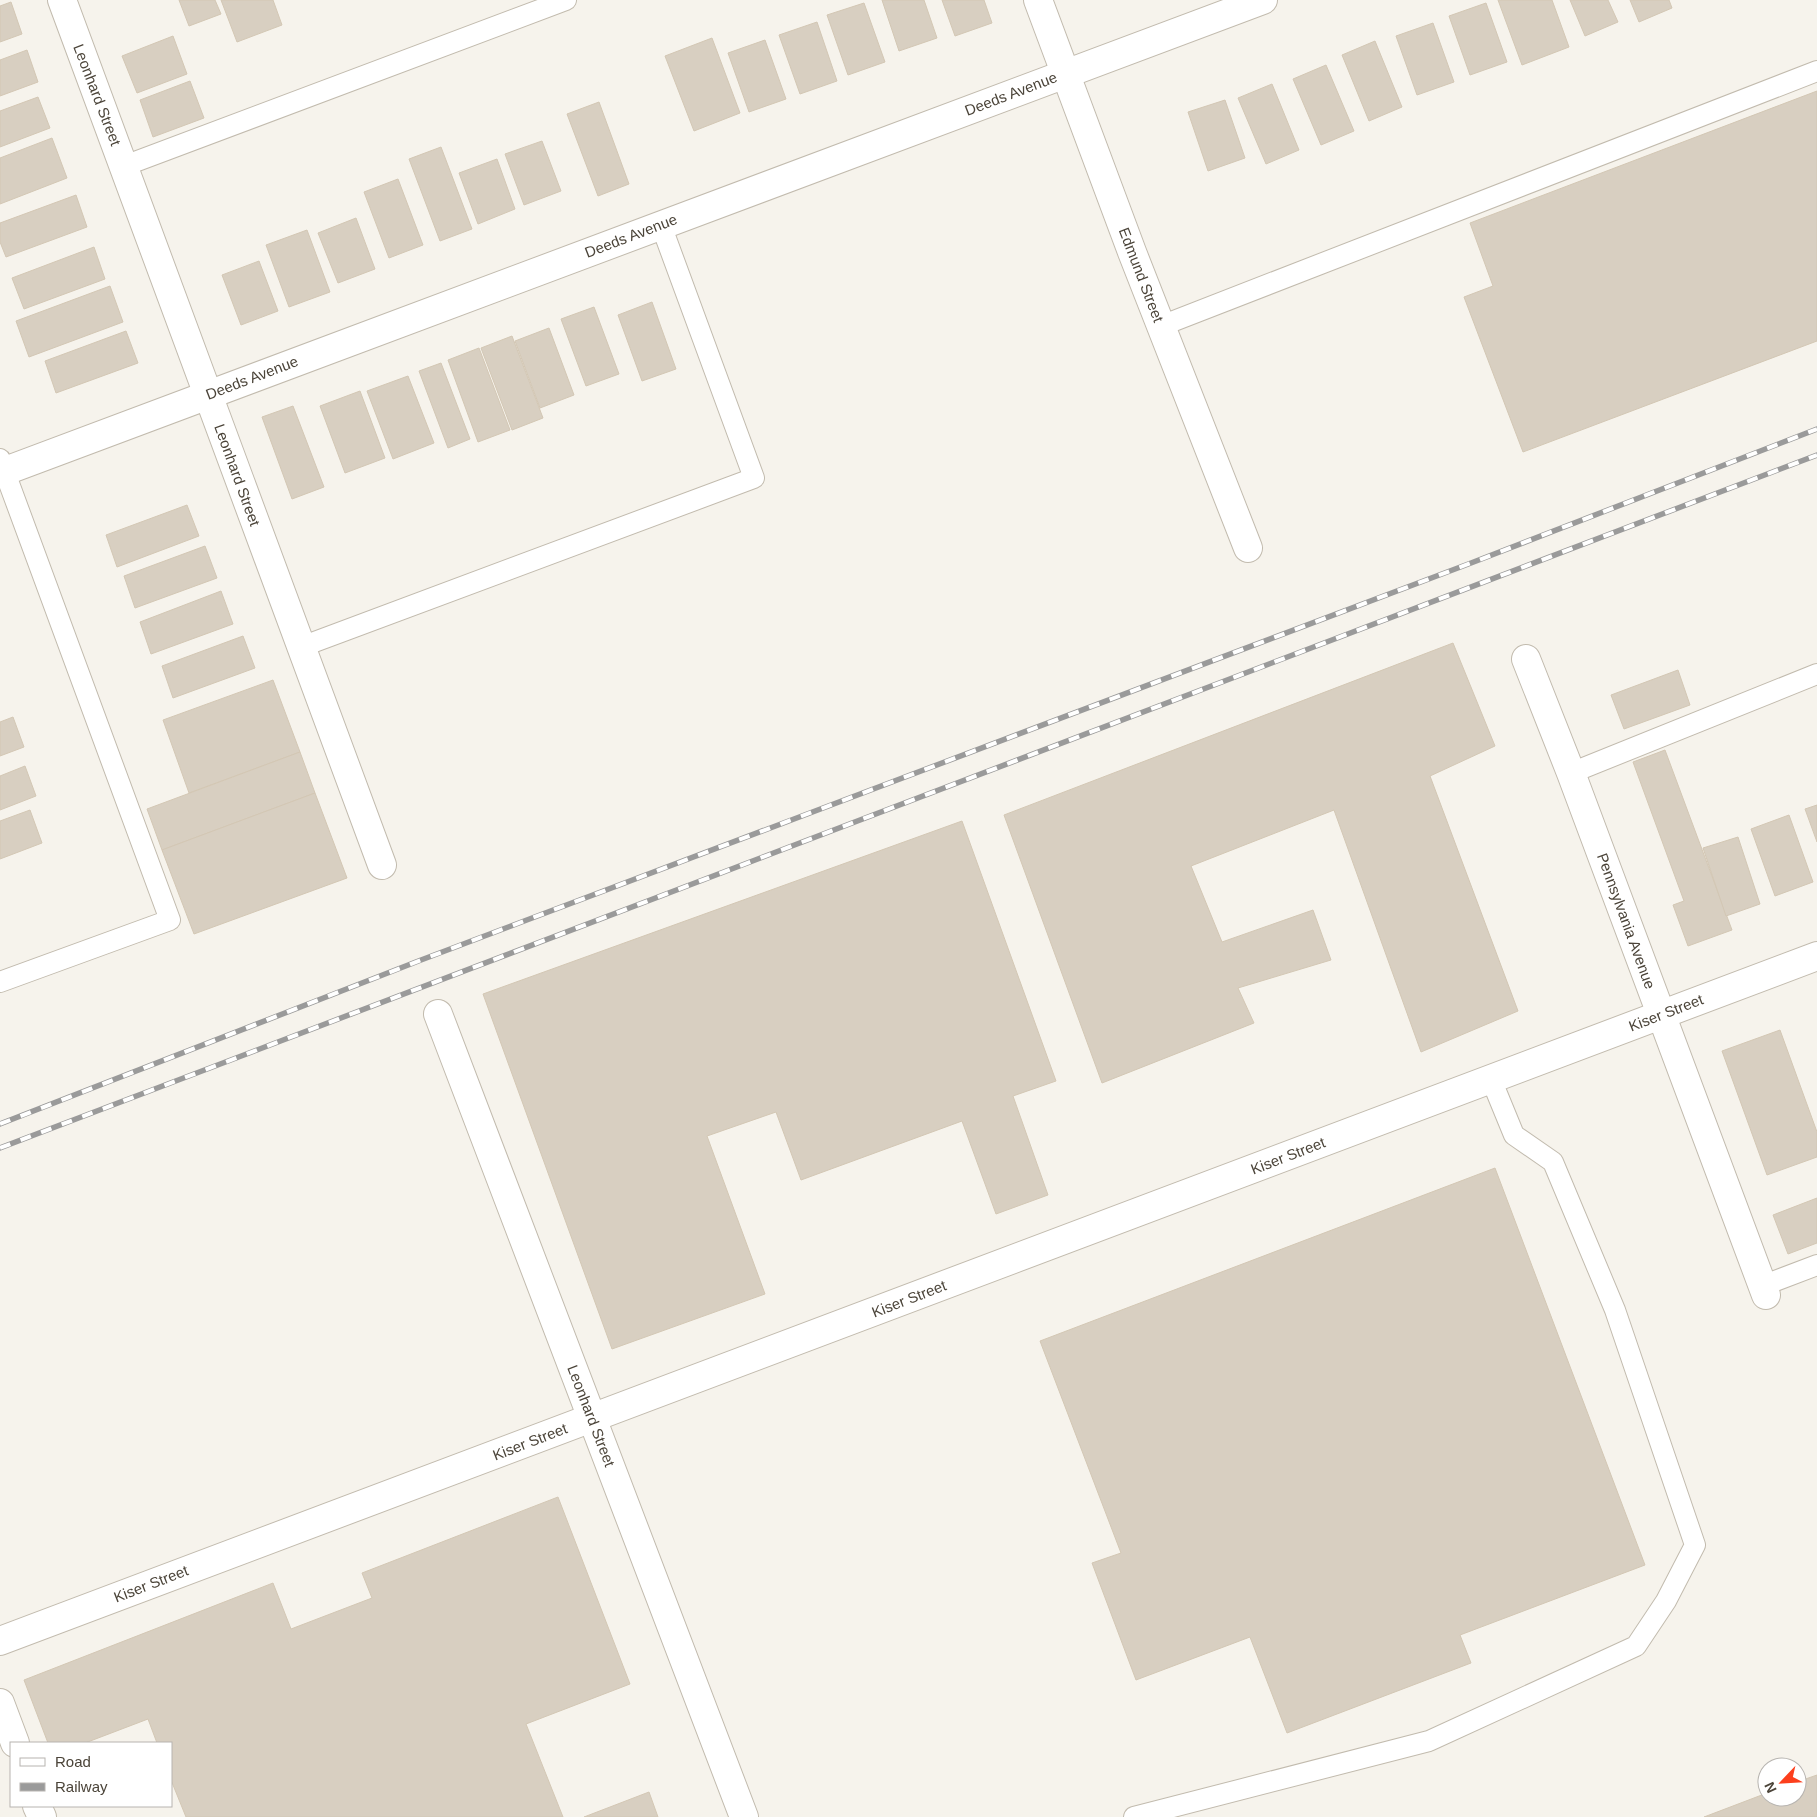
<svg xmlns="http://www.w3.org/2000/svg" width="1817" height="1817" font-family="Helvetica,sans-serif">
<rect width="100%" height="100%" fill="#f6f3ec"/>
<g fill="#d8cfc1" stroke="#d3c7b4">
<path d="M179,0H215L221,14L189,26Z"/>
<path d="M221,0H273L282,25L237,42Z"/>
<path d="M882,0H924L937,38L899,51Z"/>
<path d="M942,0H984L992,23L955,36Z"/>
<path d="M1498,0H1552L1569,47L1522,65Z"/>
<path d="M1570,0H1608L1618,22L1585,36Z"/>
<path d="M1630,0H1669L1672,8L1639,22Z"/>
<path d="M11,2L22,34L0,42V6Z"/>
<path d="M864,3L885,62L848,75L827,15Z"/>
<path d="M1486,3L1507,62L1470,75L1449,16Z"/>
<path d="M817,22L837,81L800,94L779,35Z"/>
<path d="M1433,23L1454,82L1417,95L1396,36Z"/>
<path d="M173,36L187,74L137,93L122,56Z"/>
<path d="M712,38L740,113L694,131L665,56Z"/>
<path d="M765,40L786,99L749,112L728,53Z"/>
<path d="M1375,41L1402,107L1369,121L1342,55Z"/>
<path d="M27,50L38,82L0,96V60Z"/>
<path d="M1326,65L1354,131L1321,145L1293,79Z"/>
<path d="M190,81L204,118L153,137L140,100Z"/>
<path d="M1272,84L1299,150L1266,164L1238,98Z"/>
<path d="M1817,91V341L1523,452L1464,297L1493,286L1470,223Z"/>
<path d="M38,97L50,128L0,147V111Z"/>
<path d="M1225,100L1245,158L1208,171L1188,112Z"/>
<path d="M599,102L629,184L598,196L567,114Z"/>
<path d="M52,138L67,178L0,204V158Z"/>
<path d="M542,141L561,191L524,205L505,154Z"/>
<path d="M441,147L472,229L440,241L409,159Z"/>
<path d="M497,159L515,209L478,224L459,173Z"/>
<path d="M398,179L423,245L389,258L364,192Z"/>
<path d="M76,195L87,227L6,257L0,242V223Z"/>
<path d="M356,218L375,269L338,283L318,233Z"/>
<path d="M307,230L330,292L289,307L266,245Z"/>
<path d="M94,247L105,279L24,309L12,278Z"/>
<path d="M259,261L278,311L241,325L222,275Z"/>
<path d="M110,286L123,322L29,357L16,321Z"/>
<path d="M652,302L676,369L642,381L618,315Z"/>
<path d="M594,307L619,374L586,386L561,319Z"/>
<path d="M549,328L574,395L540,408L515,341Z"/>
<path d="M126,331L138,363L56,393L45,361Z"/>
<path d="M512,336L543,418L512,430L481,348Z"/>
<path d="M479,348L510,430L478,442L448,360Z"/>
<path d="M441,363L470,439L448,448L419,371Z"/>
<path d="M408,376L434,443L393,459L367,391Z"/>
<path d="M360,391L385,458L345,473L320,406Z"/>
<path d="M293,406L324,487L292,499L262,417Z"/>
<path d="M187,505L199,536L117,567L106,535Z"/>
<path d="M205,546L217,578L135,608L124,576Z"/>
<path d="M221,591L233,624L151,654L140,622Z"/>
<path d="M243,636L255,668L173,698L162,666Z"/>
<path d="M1453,643L1495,746L1430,776L1518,1011L1421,1052L1334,810L1191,866L1222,942L1313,910L1331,960L1238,988L1254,1023L1102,1083L1004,815Z"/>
<path d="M1678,670L1690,705L1624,729L1611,695Z"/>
<path d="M273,680L300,752L189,793L163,720Z"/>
<path d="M13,717L24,747L0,756V722Z"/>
<path d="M1665,750L1732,930L1688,946L1673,905L1684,901L1633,762Z"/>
<path d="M300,752L315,793L162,850L147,809Z"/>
<path d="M25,766L36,796L0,810V776Z"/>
<path d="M315,793L347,878L194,934L162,850Z"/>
<path d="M1817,805V842L1805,809Z"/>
<path d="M30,810L42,843L0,859V821Z"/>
<path d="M1789,815L1813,882L1775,896L1751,829Z"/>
<path d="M962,821L1056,1081L1013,1096L1048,1195L996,1214L962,1121L801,1180L776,1112L707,1136L765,1294L612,1349L483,994Z"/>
<path d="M1738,837L1760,904L1726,916L1703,848Z"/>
<path d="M1780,1030L1817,1132V1157L1767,1175L1722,1051Z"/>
<path d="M1495,1168L1645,1565L1460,1635L1471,1663L1287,1733L1250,1637L1136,1680L1092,1563L1121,1553L1040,1341Z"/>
<path d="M1817,1198V1243L1788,1254L1773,1215Z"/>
<path d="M558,1497L630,1684L526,1724L563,1817H186L171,1780V1743H157L148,1719L85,1743H48L24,1680L273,1583L291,1629L372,1598L362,1573Z"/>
<path d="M1817,1775V1817H1704L1767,1793V1797H1797V1782Z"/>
<path d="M649,1792L658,1817H584Z"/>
</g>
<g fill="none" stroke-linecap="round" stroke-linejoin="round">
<g stroke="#c2bbae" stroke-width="22">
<g id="lane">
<path d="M124,166L566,0"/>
<path d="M1161,326L1817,71"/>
<path d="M0,459L170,920L0,982"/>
<path d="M301,647L754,478L661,225"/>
<path d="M1571,773L1817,674"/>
<path d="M1762,1286L1817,1265"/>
<path d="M1134,1817L1429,1741L1636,1646L1666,1601L1695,1545L1615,1310L1553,1162L1514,1135L1491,1079"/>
</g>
</g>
<g stroke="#c2bbae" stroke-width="30">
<g id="street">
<path d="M62,0L382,865"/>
<path d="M1038,0L1132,252L1248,548"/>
<path d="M0,473L1263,0"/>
<path d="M1526,659L1571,773L1766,1295"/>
<path d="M438,1014L744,1817"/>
<path d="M0,1641L1817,956"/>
<path d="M0,1703L15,1743"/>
<path d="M37,1806L42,1817"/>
</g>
</g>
<use href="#lane" stroke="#fff" stroke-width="20"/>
<use href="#street" stroke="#fff" stroke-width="28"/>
<g stroke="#9a9a9a" stroke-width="5.5">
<g id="rail">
<path d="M0,1124L421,960L1471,563L1817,429"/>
<path d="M0,1148L1817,455"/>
</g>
</g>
<use href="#rail" stroke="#fff" stroke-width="4" stroke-dasharray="11" stroke-linecap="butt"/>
</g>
<g text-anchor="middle" stroke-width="4" stroke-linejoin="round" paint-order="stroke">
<g font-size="15" fill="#4b4439" stroke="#fff">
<text transform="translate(1011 94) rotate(-21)" y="5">Deeds Avenue</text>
<text transform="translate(97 95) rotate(69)" y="5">Leonhard Street</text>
<text transform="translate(631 236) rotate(-21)" y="5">Deeds Avenue</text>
<text transform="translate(1141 275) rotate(69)" y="5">Edmund Street</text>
<text transform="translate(252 378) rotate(-21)" y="5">Deeds Avenue</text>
<text transform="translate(237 475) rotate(70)" y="5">Leonhard Street</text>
<text transform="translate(1626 921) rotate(70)" y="5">Pennsylvania Avenue</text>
<text transform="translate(1666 1013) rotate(-21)" y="5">Kiser Street</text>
<text transform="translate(1288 1156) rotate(-21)" y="5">Kiser Street</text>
<text transform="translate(909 1299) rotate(-21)" y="5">Kiser Street</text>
<text transform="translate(591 1416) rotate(69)" y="5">Leonhard Street</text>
<text transform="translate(530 1442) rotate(-21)" y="5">Kiser Street</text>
<text transform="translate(151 1584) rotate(-21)" y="5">Kiser Street</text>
</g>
</g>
<rect x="10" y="1742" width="162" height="65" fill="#ffffff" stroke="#b7b4b0"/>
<rect x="20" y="1758" width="25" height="8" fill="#ffffff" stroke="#b7b4b0"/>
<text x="55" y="1767" font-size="15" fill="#4b4439">Road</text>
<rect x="20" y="1783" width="25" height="8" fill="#9a9a9a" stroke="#b7b4b0"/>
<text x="55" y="1792" font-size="15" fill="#4b4439">Railway</text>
<g transform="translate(1782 1782) rotate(245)"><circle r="24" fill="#ffffff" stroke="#b7b4b0"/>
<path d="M0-4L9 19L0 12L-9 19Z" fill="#fc3f1d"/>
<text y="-8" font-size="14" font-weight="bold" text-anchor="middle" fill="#4b4439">N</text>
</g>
</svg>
